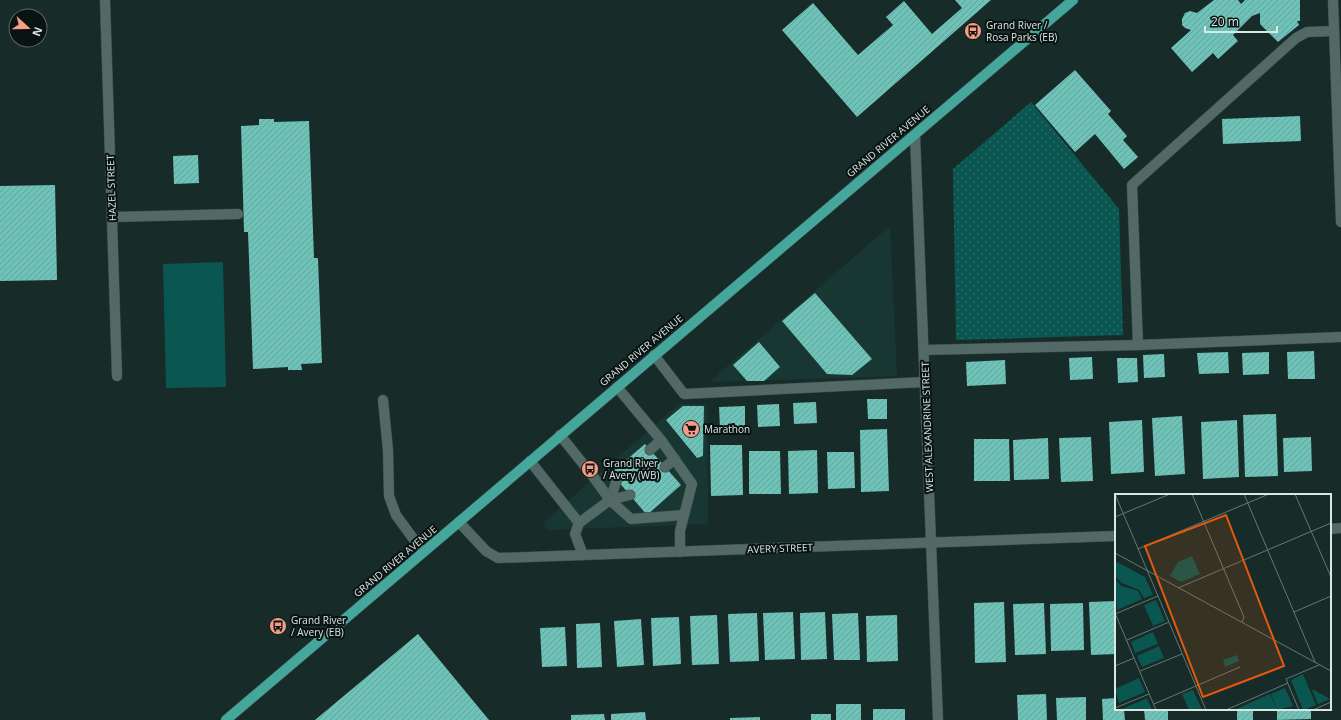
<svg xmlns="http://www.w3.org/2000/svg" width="1341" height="720" font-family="'Open Sans',sans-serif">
<defs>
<pattern id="grass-dots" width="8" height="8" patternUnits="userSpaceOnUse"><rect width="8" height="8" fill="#0a5650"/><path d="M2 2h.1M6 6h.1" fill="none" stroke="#2d6e69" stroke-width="1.8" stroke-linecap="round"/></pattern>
<pattern id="building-hatch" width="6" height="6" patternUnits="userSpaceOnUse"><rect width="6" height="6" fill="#6ec2b7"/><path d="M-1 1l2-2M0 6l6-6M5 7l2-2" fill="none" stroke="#63a39a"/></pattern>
</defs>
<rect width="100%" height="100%" fill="#172c29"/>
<g fill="#183733">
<path d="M890,226L897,376L709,382Z"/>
<path d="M679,404H707L708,524L547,530L544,522Z"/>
</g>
<path fill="url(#grass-dots)" d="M1031,102L1119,209L1123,335L956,340L953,169Z"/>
<path fill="#0a5650" d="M223,262L226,387L166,388L163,264Z"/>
<g fill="url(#building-hatch)">
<path d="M955,0H991L857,117L782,30L813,3L858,55L893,25L886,17L904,1L932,34L962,8Z"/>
<path d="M1214,0H1238L1241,4L1245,0H1300V21H1297L1299,25L1278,42L1260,24V13L1252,16L1233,35L1238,41L1218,59L1213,53L1192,72L1171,48L1191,30L1185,28L1182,25V19L1185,13L1190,11L1197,13Z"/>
<path d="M1075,70L1111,111L1108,114L1127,136L1123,140L1138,157L1124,169L1095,134L1075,152L1035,105Z"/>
<path d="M1300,116L1301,141L1223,144L1222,119Z"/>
<path d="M259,119H274V122L309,121L314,258H318L322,363L301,364L302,370H288V367L253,369L248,232H244L241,126L259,125Z"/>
<path d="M198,155L199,183L174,184L173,156Z"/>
<path d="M55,185L57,280L0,281V186Z"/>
<path d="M815,293L872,359L852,375L827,374L782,321Z"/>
<path d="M759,342L780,367L764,381H747L733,365Z"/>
<path d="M1314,351L1315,379H1288L1287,352Z"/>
<path d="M1228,352L1229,373L1199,374L1197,353Z"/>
<path d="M1269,352V374L1243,375L1242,353Z"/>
<path d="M1164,354L1165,377L1144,378L1143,355Z"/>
<path d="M1092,357L1093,379L1070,380L1069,358Z"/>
<path d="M1117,358H1137L1138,382L1118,383Z"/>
<path d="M1005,360L1006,384L967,386L966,362Z"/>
<path d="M867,399H887V419H868Z"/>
<path d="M816,402L817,423L794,424L793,403Z"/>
<path d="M779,404L780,426L758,427L757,405Z"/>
<path d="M683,406H704L703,456L697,458L666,420Z"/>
<path d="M745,406V427L720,428L719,407Z"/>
<path d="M1276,414L1278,476L1245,477L1243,415Z"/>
<path d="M1182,416L1185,474L1155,476L1152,418Z"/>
<path d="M1142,420L1144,472L1111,474L1109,422Z"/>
<path d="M1237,420L1239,477L1203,479L1201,422Z"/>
<path d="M887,429L889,491L861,492L860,430Z"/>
<path d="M1091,437L1093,481L1061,482L1059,438Z"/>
<path d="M1311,437L1312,471L1284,472L1283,438Z"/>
<path d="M1048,438L1049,479L1014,480L1013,440Z"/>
<path d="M974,439H1009L1010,481H974Z"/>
<path d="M645,444L681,485L647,515L611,473Z"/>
<path d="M710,445H742L743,495L711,496Z"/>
<path d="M817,450L818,493L789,494L788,451Z"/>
<path d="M749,451H780L781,494H749Z"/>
<path d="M827,452H854L855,488L828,489Z"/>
<path d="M1116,601V654L1091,655L1089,602Z"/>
<path d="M1004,602L1006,662L975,663L974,603Z"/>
<path d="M1044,603L1046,654L1015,655L1013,604Z"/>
<path d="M1083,603L1084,650L1051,651L1050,604Z"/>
<path d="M793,612L795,659L765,660L763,613Z"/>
<path d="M825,612L827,659L801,660L800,613Z"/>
<path d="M757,613L759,661L730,662L728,614Z"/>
<path d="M858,613L860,660H834L832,614Z"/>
<path d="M717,615L719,664L692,665L690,616Z"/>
<path d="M897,615L898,661L867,662L866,616Z"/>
<path d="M679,617L681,664L653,666L651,618Z"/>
<path d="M641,619L644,665L617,667L614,621Z"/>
<path d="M600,623L602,667L577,668L576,624Z"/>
<path d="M565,627L567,666L542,667L540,628Z"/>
<path d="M418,634L489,720H315Z"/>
<path d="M1046,694L1047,720H1018L1017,695Z"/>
<path d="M1086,697V720H1057L1056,698Z"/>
<path d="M1116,698V709H1124L1125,720H1103L1102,699Z"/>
<rect x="836" y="704" width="25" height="16"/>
<rect x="873" y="709" width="32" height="11"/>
<path d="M1144,709H1168V720H1145Z"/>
<rect x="1237" y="709" width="16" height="11"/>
<path d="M1277,709H1311V719L1277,720Z"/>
<path d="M645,712L646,720H611V714Z"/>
<path d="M604,714L605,720H571V715Z"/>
<rect x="811" y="714" width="20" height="6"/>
<path d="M760,717V720H730V718Z"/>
</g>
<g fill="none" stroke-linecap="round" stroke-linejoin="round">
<g stroke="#364745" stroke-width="11">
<g id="lane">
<path d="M112,217L238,214"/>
<path d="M1138,345L1132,185L1296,38L1307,32L1334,31"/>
<path d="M924,350L1138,345L1341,337"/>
<path d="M654,355L684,394L925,382"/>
<path d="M617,387L661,440L692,484L680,531V552"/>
<path d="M383,400L388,450L389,496L396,515L423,552"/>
<path d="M560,435L592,475L610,500"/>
<path d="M650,450L661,440"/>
<path d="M530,461L579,523"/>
<path d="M665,467L675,459"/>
<path d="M610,500L617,479"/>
<path d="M610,500L630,495"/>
<path d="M583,555L575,534L579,523L610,500L631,519L684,515"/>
</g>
</g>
<g stroke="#364745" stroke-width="11">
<g id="street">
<path d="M105,0L117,376"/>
<path d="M1333,0L1341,222"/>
<path d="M915,135L938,720"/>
<path d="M459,522L486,551L498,558L1116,536"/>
<path d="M1330,529L1341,528"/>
</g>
</g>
<g stroke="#364745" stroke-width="11">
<path id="primary" d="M226,720L1073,0"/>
</g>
<use href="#lane" stroke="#526965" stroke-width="10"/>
<use href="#street" stroke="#526965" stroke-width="10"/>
<use href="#primary" stroke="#45a69b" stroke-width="10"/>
</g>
<defs>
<g id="bus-disc" transform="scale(0.9)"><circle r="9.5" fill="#f49e88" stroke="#091311"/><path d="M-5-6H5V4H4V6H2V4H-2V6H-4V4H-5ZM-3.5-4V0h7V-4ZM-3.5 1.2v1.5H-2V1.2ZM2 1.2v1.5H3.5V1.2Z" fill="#111"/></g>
<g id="supermarket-disc" transform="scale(0.9)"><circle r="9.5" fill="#f49e88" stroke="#091311"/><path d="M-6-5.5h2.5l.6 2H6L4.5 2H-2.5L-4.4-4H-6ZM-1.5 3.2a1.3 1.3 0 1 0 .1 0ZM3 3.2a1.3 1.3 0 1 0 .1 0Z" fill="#111"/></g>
</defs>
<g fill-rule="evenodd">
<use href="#bus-disc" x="973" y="31"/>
<use href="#supermarket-disc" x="691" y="429"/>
<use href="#bus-disc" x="590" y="469"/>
<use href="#bus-disc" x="278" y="626"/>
</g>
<g text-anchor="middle" stroke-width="4" stroke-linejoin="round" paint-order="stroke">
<g font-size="10" fill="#dae7e5" stroke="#091311" text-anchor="start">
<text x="986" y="29">Grand River /<tspan x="986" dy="12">Rosa Parks (EB)</tspan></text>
<text x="704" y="433">Marathon</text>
<text x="603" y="467">Grand River<tspan x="603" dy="12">/ Avery (WB)</tspan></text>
<text x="291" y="624">Grand River<tspan x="291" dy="12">/ Avery (EB)</tspan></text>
</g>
<g font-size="10" fill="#dae7e5" stroke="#091311">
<text transform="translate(888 141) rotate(-40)" y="4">GRAND RIVER AVENUE</text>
<text transform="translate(111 188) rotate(-92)" y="4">HAZEL STREET</text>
<text transform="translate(641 350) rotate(-40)" y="4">GRAND RIVER AVENUE</text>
<text transform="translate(927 427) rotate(-92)" y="4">WEST ALEXANDRINE STREET</text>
<text transform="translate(780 548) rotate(-2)" y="4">AVERY STREET</text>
<text transform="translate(395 561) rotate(-40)" y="4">GRAND RIVER AVENUE</text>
</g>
</g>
<g transform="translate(1115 494)">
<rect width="216" height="216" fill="#172c29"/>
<path d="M77,62L85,80L66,88L55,82L63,68ZM0,67L30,83L38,101L29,104L24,96L7,89L0,82ZM0,85L6,92L23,97L27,105L2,116ZM41,106L50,127L38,132L29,111ZM38,138L43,150L20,159L16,148ZM44,152L49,164L27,173L22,162ZM188,180L201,211L188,216L176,186ZM24,184L30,198L4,209L0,195ZM170,194L178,212L162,216L156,200ZM78,196L87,216H74L67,200ZM197,196H199L215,205L203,210ZM155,200L162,216H119ZM32,204L37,216H7V215Z" fill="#0a5650"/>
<path d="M122,161L124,167L110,173L108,166Z" fill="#0a5650"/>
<path fill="none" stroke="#657774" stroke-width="1" d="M0,0L91,216M77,0L129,123L127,128M129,0L200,168M180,0L216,83M0,23L55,0M23,55L154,0M0,59L216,177M63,94L216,29M179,118L216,102M0,119L41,216M0,120L43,102M12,146L54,128M0,172L19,164M25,177L67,160M39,210L125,173M0,214L34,200M111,216L173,189M184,216L171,185L204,171M198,216L216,208"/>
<path fill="#e8590c" fill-opacity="0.15" stroke="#e8590c" stroke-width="2" d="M111,21L169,172L88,203L30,52Z"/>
<rect width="216" height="216" fill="none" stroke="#dae7e5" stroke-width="2"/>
</g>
<g transform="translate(28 28) rotate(111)"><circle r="19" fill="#091311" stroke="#5d6866"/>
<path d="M0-3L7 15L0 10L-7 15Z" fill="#f49e88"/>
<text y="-6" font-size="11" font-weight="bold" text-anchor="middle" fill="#dae7e5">N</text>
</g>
<path d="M1205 26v6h72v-6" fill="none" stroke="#dae7e5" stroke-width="2"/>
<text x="1211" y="26" font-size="12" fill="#dae7e5" stroke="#091311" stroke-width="3" paint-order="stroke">20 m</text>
</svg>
